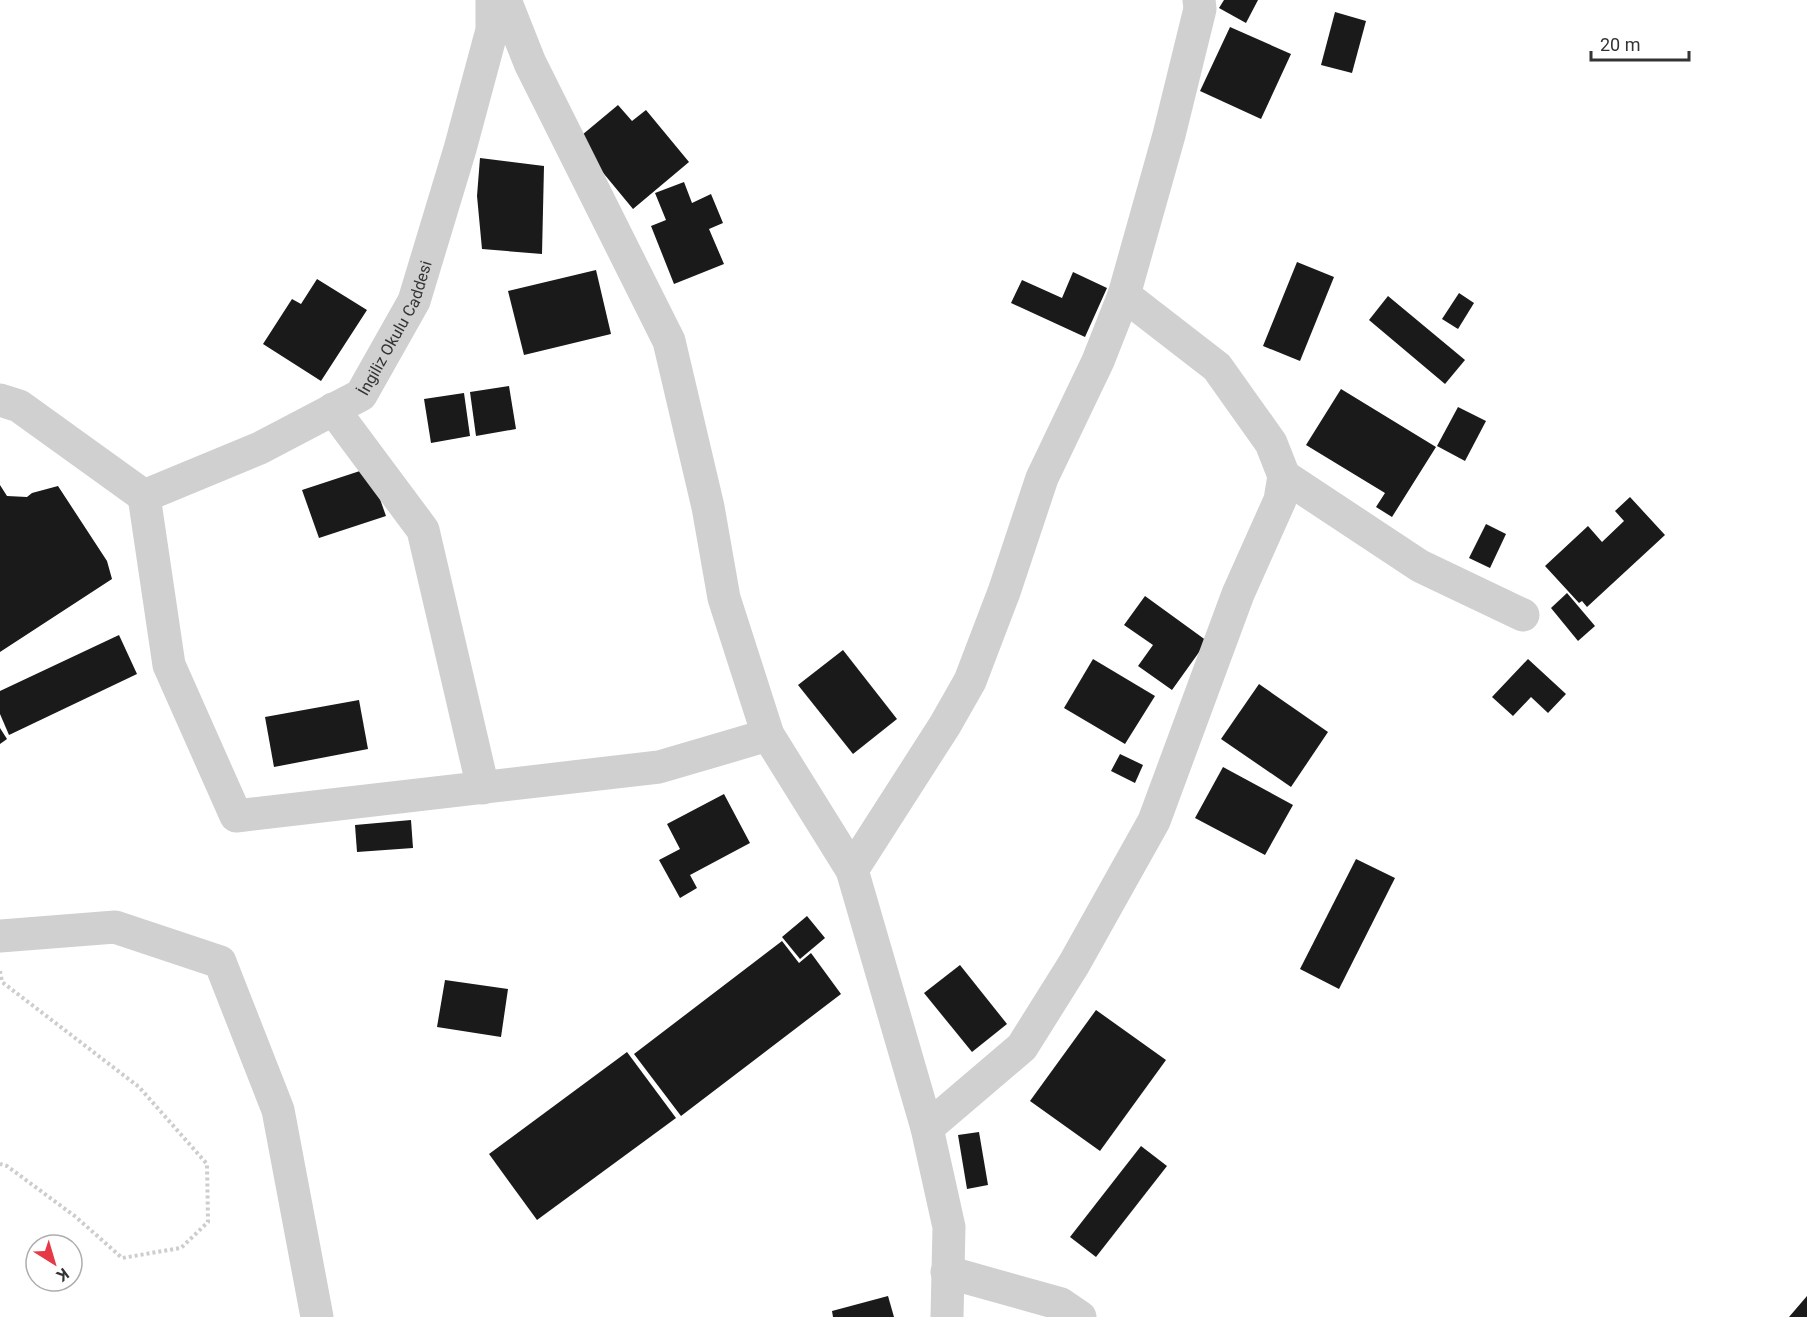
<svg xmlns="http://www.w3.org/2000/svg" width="1807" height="1317" font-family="Roboto,sans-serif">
<rect width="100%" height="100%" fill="#fff"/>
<g fill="#1a1a1a">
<path d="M1224,0H1258L1246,23L1219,8Z"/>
<path d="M1335,12L1366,21L1352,73L1321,65Z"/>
<path d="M1230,27L1291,54L1261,119L1200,91Z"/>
<path d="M618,105L632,121L646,110L689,162L633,209L576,140Z"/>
<path d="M480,158L544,166L542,254L482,249L477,196Z"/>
<path d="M684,182L692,203L711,194L723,223L709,229L724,264L674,284L651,226L666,220L655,193Z"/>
<path d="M1297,262L1334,277L1300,361L1263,346Z"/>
<path d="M596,270L611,334L524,355L508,291Z"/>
<path d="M1073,272L1107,288L1085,337L1011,303L1022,280L1062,298Z"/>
<path d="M317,279L367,310L321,381L263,344L292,299L301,304Z"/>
<path d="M1459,293L1474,303L1458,329L1442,319Z"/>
<path d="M1388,296L1465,360L1445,384L1369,320Z"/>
<path d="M509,386L516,429L476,436L470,392Z"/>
<path d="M1341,389L1436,447L1392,517L1376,507L1385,493L1306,445Z"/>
<path d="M464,393L470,436L431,443L424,399Z"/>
<path d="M1458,407L1486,421L1465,461L1437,446Z"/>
<path d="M369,468L386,516L319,538L302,490Z"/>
<path d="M0,485L7,496L27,497L32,493L58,486L107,561L112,579L0,652Z"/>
<path d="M1630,497L1665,535L1587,607L1582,601L1579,603L1545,566L1588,526L1602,542L1624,521L1615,511Z"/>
<path d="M1486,524L1506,534L1490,568L1469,558Z"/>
<path d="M1567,593L1595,626L1578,641L1551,608Z"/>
<path d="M1145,596L1207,641L1172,690L1138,666L1153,645L1124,625Z"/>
<path d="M119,635L137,674L9,735L0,714V691Z"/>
<path d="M843,650L897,719L853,754L798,685Z"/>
<path d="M1093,659L1155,696L1125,744L1064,708Z"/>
<path d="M1528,659L1566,694L1548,713L1531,697L1513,716L1492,697Z"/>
<path d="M1259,684L1328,732L1291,787L1221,739Z"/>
<path d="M359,700L368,749L274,767L265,717Z"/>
<path d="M0,728L7,739L0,744Z"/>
<path d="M1120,754L1143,765L1135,783L1111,771Z"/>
<path d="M1223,767L1293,805L1265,855L1195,818Z"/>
<path d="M724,794L750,843L690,875L697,888L680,898L659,860L680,849L667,824Z"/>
<path d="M411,820L413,848L357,852L355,825Z"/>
<path d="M1356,859L1395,878L1339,989L1300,969Z"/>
<path d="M807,916L825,938L800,959L782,937Z"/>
<path d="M782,941L799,963L811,953L841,994L681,1116L634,1054Z"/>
<path d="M960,965L1007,1024L972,1052L924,993Z"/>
<path d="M445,980L508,989L501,1037L437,1027Z"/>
<path d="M1096,1010L1166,1060L1100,1151L1030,1101Z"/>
<path d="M627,1052L676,1118L537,1220L489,1154Z"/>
<path d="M979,1132L988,1185L967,1189L958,1135Z"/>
<path d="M1141,1146L1167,1166L1096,1257L1070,1237Z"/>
<path d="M888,1296L894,1317H833L832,1311Z"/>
<path d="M1807,1296V1317H1789Z"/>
</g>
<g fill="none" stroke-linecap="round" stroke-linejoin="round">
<path stroke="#cdcdcd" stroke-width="4" stroke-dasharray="3 3" stroke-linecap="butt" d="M0,971L2,982L139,1087L207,1164L208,1222L181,1248L122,1258L76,1217L7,1166L0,1164"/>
<g stroke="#d0d0d0" stroke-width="33">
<path d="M505,0L530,63L669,341L708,507L724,598L768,735L852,870L927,1128L949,1227L947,1317"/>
<path id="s1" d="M0,400L19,406L144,496L260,448L361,395L414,301L460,149L492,30V0"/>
<path d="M333,409L423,530L483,788"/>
<path d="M1284,476L1420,566L1523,615"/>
<path d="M144,496L169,665L236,816L659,767L768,735"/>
<path d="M852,870L945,725L970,681L1004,592L1042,478L1098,361L1124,295L1169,135L1200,9L1199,0"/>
<path d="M0,936L115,927L220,962L278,1110L317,1317"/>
<path d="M927,1128L1022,1047L1074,964L1154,821L1238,594L1280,500L1284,476L1271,443L1217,367L1124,295"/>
<path d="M947,1272L1061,1304L1080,1317"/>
</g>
</g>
<g text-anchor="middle" stroke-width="6" stroke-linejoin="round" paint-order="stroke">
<g font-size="16" fill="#333" stroke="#fff">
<text dy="6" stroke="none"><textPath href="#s1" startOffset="489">İngiliz Okulu Caddesi</textPath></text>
</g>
</g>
<g transform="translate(54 1263) rotate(143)"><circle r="28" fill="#ffffff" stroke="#adadad" stroke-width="1.5"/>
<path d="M0-4.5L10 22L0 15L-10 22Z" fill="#e63946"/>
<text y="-9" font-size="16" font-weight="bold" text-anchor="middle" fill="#333333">K</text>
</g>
<path d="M1591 51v9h98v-9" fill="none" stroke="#333333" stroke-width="3"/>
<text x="1600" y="51" font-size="18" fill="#333333" stroke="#ffffff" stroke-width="4.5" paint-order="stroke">20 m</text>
</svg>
